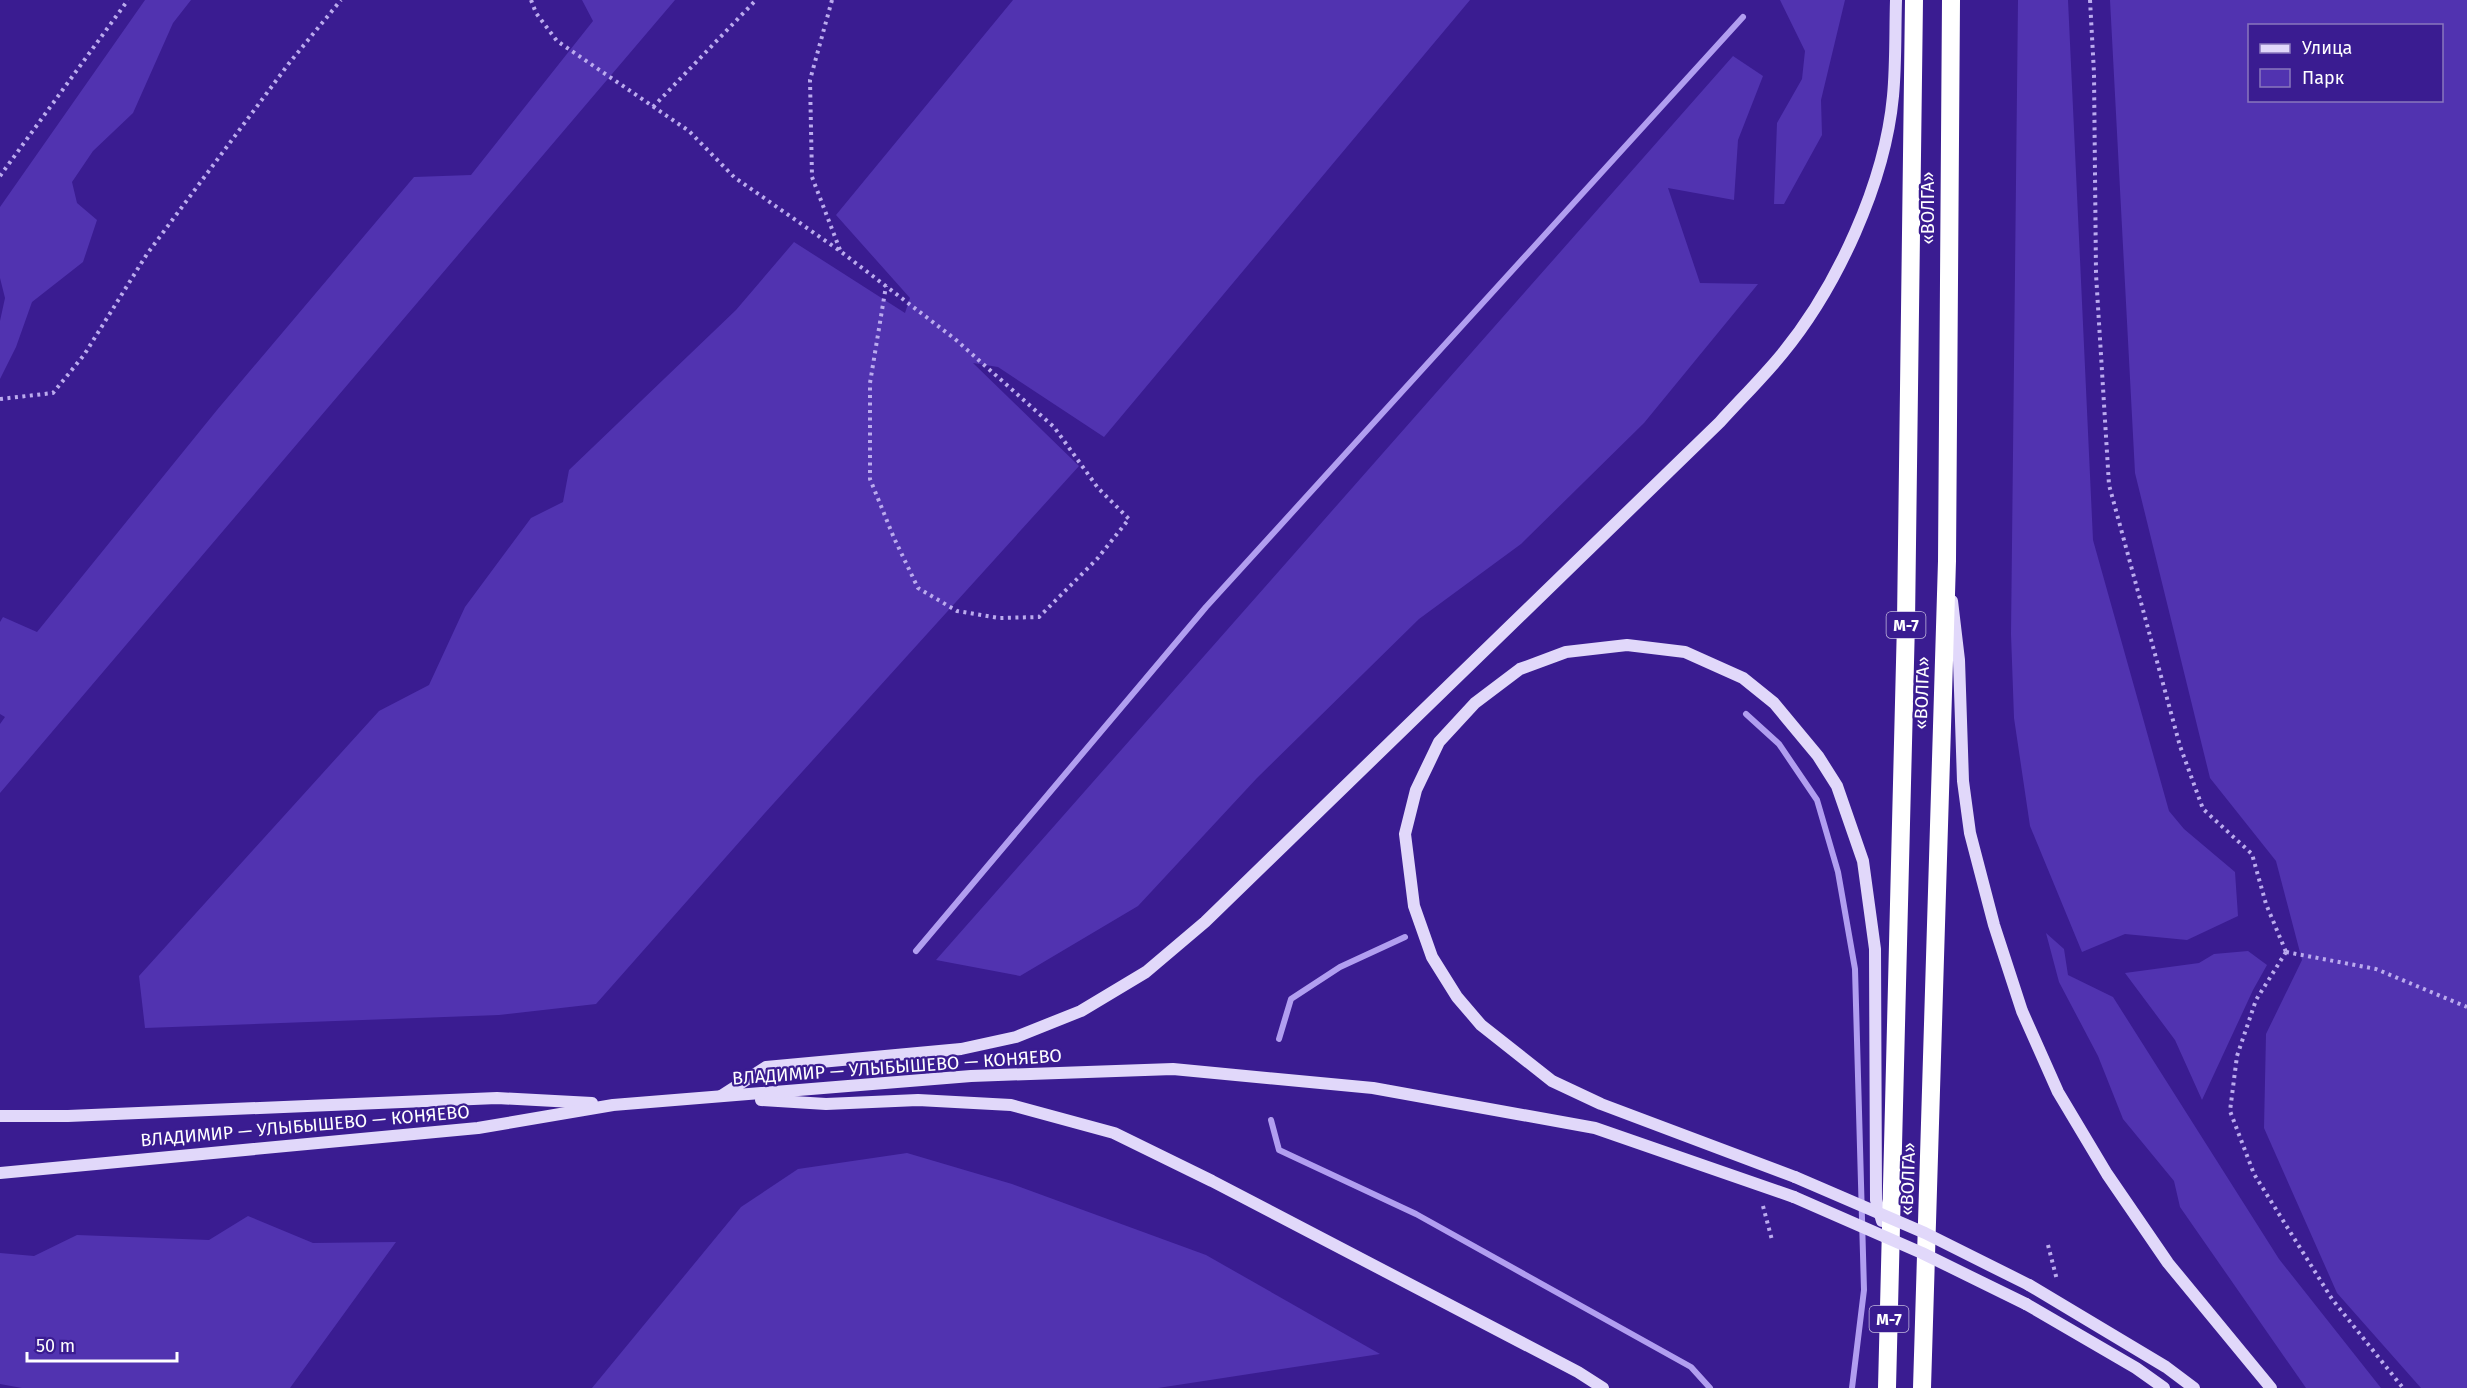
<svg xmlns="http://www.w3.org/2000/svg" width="2467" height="1388" font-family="'Fira Sans',sans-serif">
<rect width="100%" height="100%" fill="#3a1c91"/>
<g fill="#5133b0" fill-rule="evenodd">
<path d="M145,0H191L173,23L133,113L93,151L72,182L77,203L97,220L83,262L32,302L16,347L0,379V321L5,298L0,278V207Z"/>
<path d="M582,0H675L0,793V724L5,717L0,714V622L3,617L37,632L217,410L414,177L471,175L593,21Z"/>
<path d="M1013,0H1470L1104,437L998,367L973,363L1079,466L764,814L596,1004L499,1015L145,1028L139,976L379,711L429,685L465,607L531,518L563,502L569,470L736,310L794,242L905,313L910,298L836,215Z"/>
<path d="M1780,0H1845L1821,100L1822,135L1784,204H1774L1777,123L1802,79L1805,51Z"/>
<path d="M2018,0H2068L2093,540L2169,811L2184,829L2235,872L2238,916L2187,940L2125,934L2082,952L2030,826L2014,718L2011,634Z"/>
<path d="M2110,0H2467V1388H2421L2337,1293L2264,1128L2266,1034L2302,960L2276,861L2210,778L2135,473ZM2250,26H2442V100H2250Z"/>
<path d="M1733,56L1763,76L1738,140L1734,200L1668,188L1700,283L1758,284L1644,423L1521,544L1419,619L1257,778L1138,906L1020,976L936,960Z"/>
<path d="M2046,933L2064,949L2068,975L2113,997L2279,1259L2381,1388H2306L2180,1207L2174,1181L2123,1119L2098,1056L2059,982Z"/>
<path d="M2248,951L2267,965L2253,990L2202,1100L2175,1040L2125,973L2199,963L2214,954Z"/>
<path d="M907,1153L1012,1184L1206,1255L1380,1354L1158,1388H592L741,1207L798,1169Z"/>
<path d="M248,1216L313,1243L396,1242L290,1388H22L0,1384V1253L34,1256L77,1235L209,1240Z"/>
</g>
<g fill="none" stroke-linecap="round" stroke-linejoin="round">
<g stroke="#b19ef0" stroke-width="6">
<path d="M1746,714L1779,744L1817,800L1838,872L1855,969L1864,1290L1852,1388"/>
<path d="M916,951L1206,607L1743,17"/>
<path d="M1279,1039L1291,999L1340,967L1405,937"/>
<path d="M1271,1120L1279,1150L1416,1214L1691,1367L1710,1388"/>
</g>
<g stroke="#bbabee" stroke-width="4" stroke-dasharray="3 4.5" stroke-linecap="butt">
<path d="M531,0L536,13L557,41L689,131L734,177L840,251L955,339L1054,427L1098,488L1129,519L1097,559L1039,617L999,618L957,611L918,588L894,538L870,479V383L886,286"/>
<path d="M832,0L810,80L812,177L840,250"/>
<path d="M2090,0L2094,73L2096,274L2109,485L2180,746L2203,809L2252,854L2266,904L2286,952"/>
<path d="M653,107L756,0"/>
<path d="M0,176L128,0"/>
<path d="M0,399L53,393L84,355L147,254L290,62L341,0"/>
<path d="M2286,952L2256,1000L2237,1056L2230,1111L2254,1174L2332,1299L2403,1388"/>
<path d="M2286,952L2376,969L2467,1007"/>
<path d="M1763,1206L1772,1240"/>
<path d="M2048,1245L2057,1280"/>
</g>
<g stroke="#e1d8fa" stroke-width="12">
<path d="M1952,601L1959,660L1963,781L1970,833L1994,925L2022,1011L2058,1092L2107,1174L2168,1263L2271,1388"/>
<path d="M721,1096L766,1067L961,1049L1016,1037L1081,1011L1146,972L1205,922L1720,422C1741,399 1763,377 1782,354C1837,287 1885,183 1893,96C1896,64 1895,32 1896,0"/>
<path d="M761,1100L826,1104L918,1100L1011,1105L1114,1133L1212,1181L1578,1372L1603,1388"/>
<path d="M0,1116H68L497,1098L592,1103"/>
<path d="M0,1173L478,1128L613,1105L971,1076L1173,1069L1373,1088L1595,1128L1794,1197"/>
<path d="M1795,1177L1601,1104L1552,1081L1481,1025L1457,997L1432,957L1414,906L1405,834L1416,790L1439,742L1475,703L1520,669L1566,652L1627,645L1685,652L1743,678L1774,703L1818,756L1837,786L1863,861L1875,949L1876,1200L1882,1221"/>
<path d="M2029,1285L2166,1367L2194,1388"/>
<path d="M2026,1304L2136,1368L2164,1388"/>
</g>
<g stroke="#fff" stroke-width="18">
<path d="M1887,1388L1906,622L1914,0"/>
<path d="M1922,1388L1947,561L1951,0"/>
</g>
<g stroke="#e1d8fa" stroke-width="12">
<path d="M1795,1177L1925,1233L2029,1285"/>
<path d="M1794,1197L1922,1253L2026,1304"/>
</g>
</g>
<g text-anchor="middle" stroke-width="4.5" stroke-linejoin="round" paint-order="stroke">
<g fill="#3a1c91" stroke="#c4bbde" stroke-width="1.5">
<rect x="1886.5" y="612" width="39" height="26" rx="4.5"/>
<rect x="1869.5" y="1306" width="39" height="26" rx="4.5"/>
</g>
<g font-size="16" font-weight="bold" fill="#fff">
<text x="1906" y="631">М-7</text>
<text x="1889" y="1325">М-7</text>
</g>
<g font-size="18" fill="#fff" stroke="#3a1c91">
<text transform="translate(1928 208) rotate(-90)" y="6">«ВОЛГА»</text>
<text transform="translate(1922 693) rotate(-88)" y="6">«ВОЛГА»</text>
<text transform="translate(897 1067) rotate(-4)" y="6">ВЛАДИМИР — УЛЫБЫШЕВО — КОНЯЕВО</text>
<text transform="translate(305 1126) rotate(-5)" y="6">ВЛАДИМИР — УЛЫБЫШЕВО — КОНЯЕВО</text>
<text transform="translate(1908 1179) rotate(-88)" y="6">«ВОЛГА»</text>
</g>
</g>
<rect x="2248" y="24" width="195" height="78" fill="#3a1c91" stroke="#8977bd" stroke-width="1.5"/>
<rect x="2260" y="44" width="30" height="9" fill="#e1d8fa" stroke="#8977bd" stroke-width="1.5"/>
<text x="2302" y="54" font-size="18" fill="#ffffff">Улица</text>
<rect x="2260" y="69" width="30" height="18" fill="#5133b0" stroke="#8977bd" stroke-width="1.5"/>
<text x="2302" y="84" font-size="18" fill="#ffffff">Парк</text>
<path d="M27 1352v9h150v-9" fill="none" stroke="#ffffff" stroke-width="3"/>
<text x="36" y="1352" font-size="18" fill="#ffffff" stroke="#3a1c91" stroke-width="4.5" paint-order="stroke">50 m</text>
</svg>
